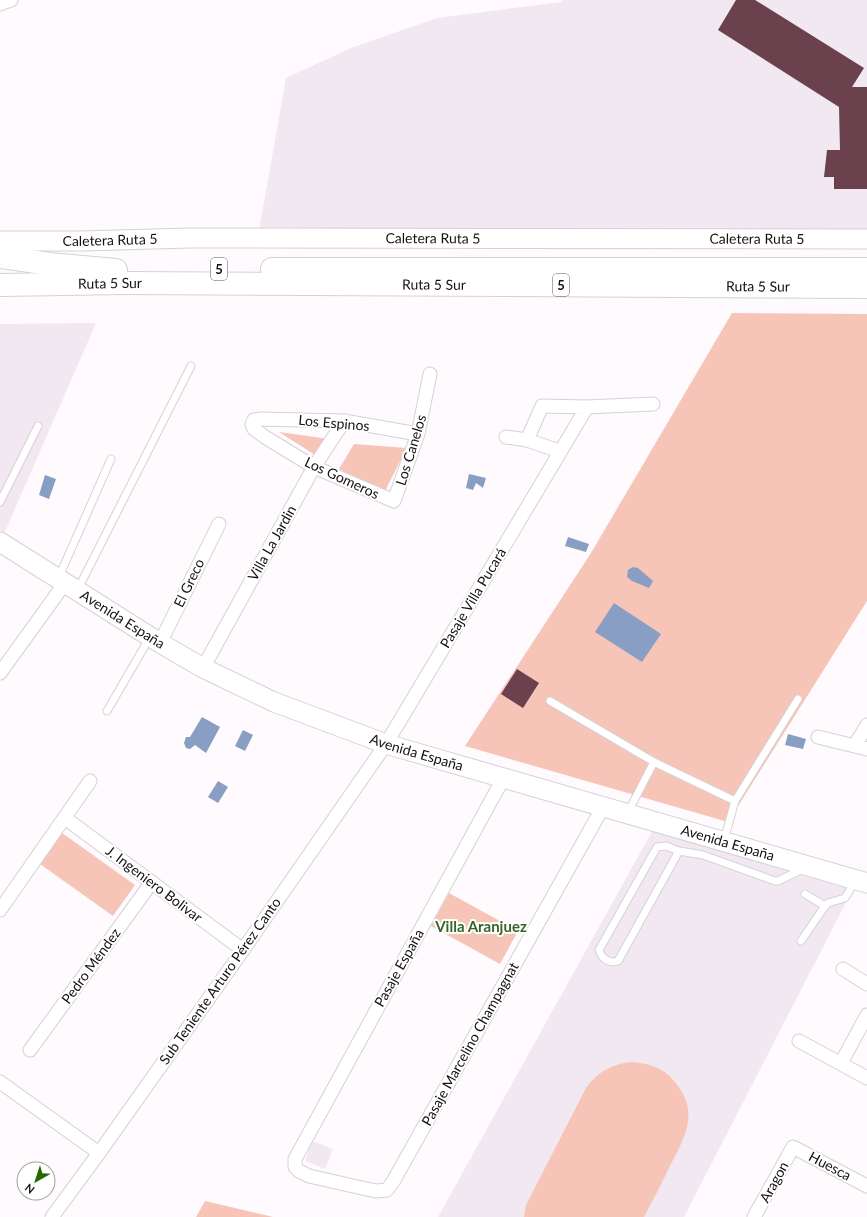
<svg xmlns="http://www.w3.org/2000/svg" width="867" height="1217" font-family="Lato,sans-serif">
<rect width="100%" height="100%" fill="#fefafe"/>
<g fill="#f2e8f1">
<path d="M562,0H867V231L258,236L286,78L351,48L437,18L561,2Z"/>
<path d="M96,323L4,534L0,531V324Z"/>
<path d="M654,828L853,889L684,1217H438Z"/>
<path d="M312,1141L333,1149L325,1169L305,1161Z"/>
</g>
<g fill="#f6c5b8">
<path d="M732,313L867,314V601L728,822L465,746L591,553Z"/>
<path d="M279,432L336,440L323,460Z"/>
<path d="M354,444L407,448L385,491L339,469Z"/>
<path d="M62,833L135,885L113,916L40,864Z"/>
<path d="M449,893L518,931L500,964L431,926Z"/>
<path d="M631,1062C647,1063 663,1067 674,1081C701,1112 685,1137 669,1168C661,1184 653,1201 644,1217H524L526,1205L586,1088C597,1072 612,1064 631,1062Z"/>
<path d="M205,1201L273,1217H196Z"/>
</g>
<g fill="#889fc3">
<path d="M469,474L486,478L483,488L476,483L473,490L466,488Z"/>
<path d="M45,475L56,479L49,499L39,495Z"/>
<path d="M568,537L589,544L586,552L565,546Z"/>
<path d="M633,567L638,568L653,581L649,588L632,581L627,577L628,570Z"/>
<path d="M614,603L661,634L642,662L595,632Z"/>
<path d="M202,717L220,727L206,753L195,745L190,749L186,748L184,743L186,737H190Z"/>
<path d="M243,730L253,735L245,751L235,746Z"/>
<path d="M788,734L806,739L803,749L785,745Z"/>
<path d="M218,781L228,787L218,803L208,797Z"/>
</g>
<g fill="#6a414c">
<path d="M736,0H755L864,68L852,87H867V189H834V177H824L827,150H840L839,107L718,30Z"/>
<path d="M517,669L539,683L523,708L501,694Z"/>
</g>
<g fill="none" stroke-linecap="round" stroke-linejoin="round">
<g stroke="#d5d1d5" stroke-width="9">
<g id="lane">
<path d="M0,502L38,426"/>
<path d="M58,579L111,459"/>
<path d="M77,591L191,366"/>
<path d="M550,701L654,762L735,801L724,840"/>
<path d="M107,711L150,637"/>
<path d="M735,801L798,699"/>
<path d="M627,814L654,762"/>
<path d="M679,851L618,961C609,964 602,959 599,950L657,847L666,846L679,851L703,855L775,881H778L805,868"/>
<path d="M805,894L825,906"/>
<path d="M801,941L825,906L828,903L845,898L856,880"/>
</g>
</g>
<g stroke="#d5d1d5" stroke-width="15">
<g id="street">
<path d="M0,4L11,0"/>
<path d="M587,407L653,404"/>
<path d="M418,434L344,421L261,419L254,420L252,424L254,429L265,437L314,467L394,501L418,434L430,374"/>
<path d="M506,437L527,440"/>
<path d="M160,643L219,524"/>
<path d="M203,668L314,467L344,421"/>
<path d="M0,673L65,583"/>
<path d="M818,737L867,749"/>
<path d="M855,745L867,725"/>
<path d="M505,778L498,788L295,1159V1167L299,1171L309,1176L362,1188L376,1191L387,1190L394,1180L603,807"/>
<path d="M65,818L243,950"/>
<path d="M0,910L90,781"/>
<path d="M843,969L867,984"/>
<path d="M799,1041L867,1078"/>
<path d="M30,1050L152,882"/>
<path d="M841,1063L867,1015"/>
<path d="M0,1082L99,1153"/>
<path d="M52,1217L99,1153L243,950L386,744L587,407L542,406L527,440L559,451"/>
<path d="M754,1217L793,1147L867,1186"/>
</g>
</g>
<g stroke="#d5d1d5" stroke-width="21">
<g id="secondary">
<path id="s1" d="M0,241H81L190,238L867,239"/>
<path id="s2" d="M0,542L160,643L203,668L274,702L386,744L867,883"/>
</g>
</g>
<g stroke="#d5d1d5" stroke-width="24">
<g id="highway">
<path d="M0,257L50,264L116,270"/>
<path d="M272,269H867"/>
<path id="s3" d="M0,285L128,283L867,287"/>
</g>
</g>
<use href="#lane" stroke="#fff" stroke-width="7"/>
<use href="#street" stroke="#fff" stroke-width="13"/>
<use href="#secondary" stroke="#fff" stroke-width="19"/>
<use href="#highway" stroke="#fff" stroke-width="22"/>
</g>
<g text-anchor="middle" stroke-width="4" stroke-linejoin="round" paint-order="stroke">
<g fill="#fff" stroke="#5a595a" stroke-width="1">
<rect x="211" y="258" width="16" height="22" rx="3"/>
<rect x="553" y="274" width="16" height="22" rx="3"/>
</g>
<g font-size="13" font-weight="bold" fill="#131213">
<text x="219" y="274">5</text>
<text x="561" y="290">5</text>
</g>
<g font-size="14" fill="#131213" stroke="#fff">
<text dy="5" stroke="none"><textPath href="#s1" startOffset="433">Caletera Ruta 5</textPath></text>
<text dy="5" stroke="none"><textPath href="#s1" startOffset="757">Caletera Ruta 5</textPath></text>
<text dy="5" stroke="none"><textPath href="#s1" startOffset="110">Caletera Ruta 5</textPath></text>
<text dy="5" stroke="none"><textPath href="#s3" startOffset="110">Ruta 5 Sur</textPath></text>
<text dy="5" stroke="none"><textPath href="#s3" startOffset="434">Ruta 5 Sur</textPath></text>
<text dy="5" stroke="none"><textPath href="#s3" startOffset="758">Ruta 5 Sur</textPath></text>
<text transform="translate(334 423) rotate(5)" y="5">Los Espinos</text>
<text transform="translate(411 450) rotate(-73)" y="5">Los Canelos</text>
<text transform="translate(342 478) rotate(25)" y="5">Los Gomeros</text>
<text transform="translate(272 543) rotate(-61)" y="5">Villa La Jardin</text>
<text transform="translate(189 583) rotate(-64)" y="5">El Greco</text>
<text transform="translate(473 598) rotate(-59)" y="5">Pasaje Villa Pucará</text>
<text dy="5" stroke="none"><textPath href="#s2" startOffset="145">Avenida España</textPath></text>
<text dy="5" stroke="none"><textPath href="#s2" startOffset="469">Avenida España</textPath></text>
<text dy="5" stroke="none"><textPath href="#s2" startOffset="793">Avenida España</textPath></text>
<text transform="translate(154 884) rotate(37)" y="5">J. Ingeniero Bolivar</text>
<text transform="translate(91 966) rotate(-54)" y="5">Pedro Méndez</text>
<text transform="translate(399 968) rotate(-61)" y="5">Pasaje España</text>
<text transform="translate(220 981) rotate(-55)" y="5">Sub Teniente Arturo Pérez Canto</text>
<text transform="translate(470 1044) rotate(-61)" y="5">Pasaje Marcelino Champagnat</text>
<text transform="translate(830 1166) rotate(28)" y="5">Huesca</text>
<text transform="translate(774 1182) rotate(-61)" y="5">Aragon</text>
</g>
<g font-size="15" font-weight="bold" fill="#386329" stroke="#fff">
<text x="481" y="932">Villa Aranjuez</text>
</g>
</g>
<g transform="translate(36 1181) rotate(219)"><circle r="19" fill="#ffffff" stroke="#a1a0a1"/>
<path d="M0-3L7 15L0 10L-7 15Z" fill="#266900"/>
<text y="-6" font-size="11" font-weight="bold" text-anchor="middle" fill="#131213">N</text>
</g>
</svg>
